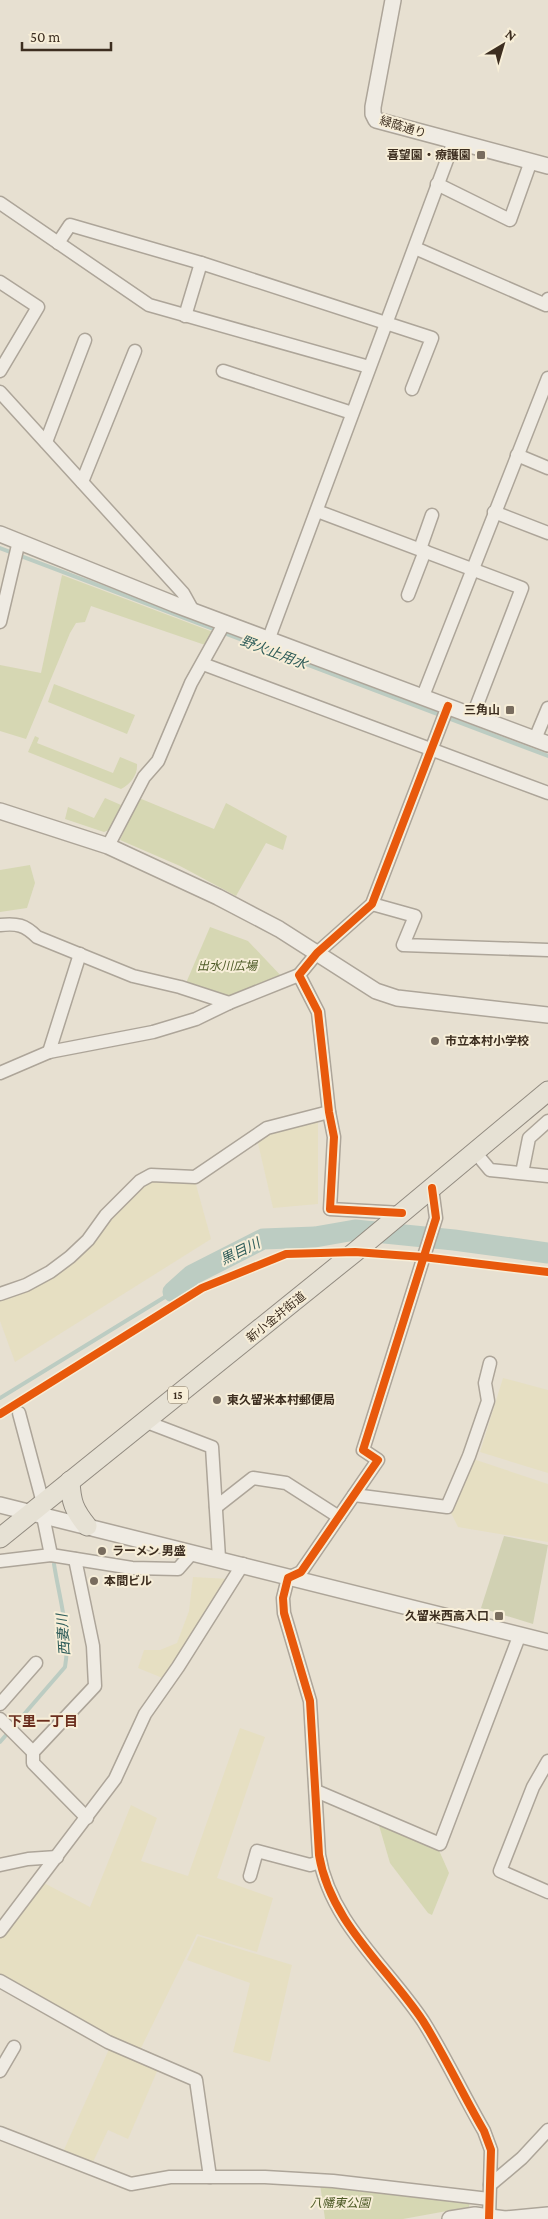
<svg xmlns="http://www.w3.org/2000/svg" width="548" height="2219" font-family="'Crimson Pro','Noto Sans JP',serif">
<rect width="100%" height="100%" fill="#e7e0d1"/>
<g fill="#e6dfc2">
<path d="M318,1118V1204L273,1208L257,1139L267,1128Z"/>
<path d="M151,1179L195,1181L211,1239L15,1362L0,1321V1300L26,1289Z"/>
<path d="M503,1378L548,1390V1473L480,1452Z"/>
<path d="M470,1458L548,1484V1542L458,1527L449,1509Z"/>
<path d="M193,1577L229,1579L165,1679L138,1668L144,1650H160L177,1643L189,1611Z"/>
<path d="M240,1728L265,1737L217,1878L273,1898L257,1952L197,1934L140,2050L108,2038L0,1979V1938L42,1882L90,1907L131,1805L157,1818L141,1861L188,1876Z"/>
<path d="M198,1936L292,1965L270,2062L233,2052L250,1983L187,1960Z"/>
<path d="M110,2047L158,2069L128,2139L108,2130L92,2164L63,2152Z"/>
</g>
<g fill="#d6d7b3">
<path d="M62,575L213,632L205,645L91,606L85,622L76,623L70,633L26,739L0,731V665L41,673Z"/>
<path d="M54,684L135,715L127,734L48,702Z"/>
<path d="M35,736L39,738L37,743L113,773L120,757L137,764C138,775 130,785 121,789L28,752Z"/>
<path d="M105,798L121,805L109,830L104,832L65,819L68,807L94,818Z"/>
<path d="M139,798L214,829L226,803L287,836L283,850L266,843L236,896L180,866L120,840Z"/>
<path d="M30,865L35,883L27,908L0,912V870Z"/>
<path d="M210,927L248,941L284,979L226,998L186,983Z"/>
<path d="M378,1822L438,1848L449,1873L432,1915L428,1913L390,1863Z"/>
<path d="M320,2184L470,2201L469,2207L403,2219H325Z"/>
</g>
<path fill="#d1d1b3" d="M504,1536L548,1545L533,1624L481,1608Z"/>
<g fill="none" stroke-linecap="round" stroke-linejoin="round">
<g stroke="#bcccc2" stroke-width="4">
<path d="M0,548L548,756"/>
<path d="M0,1398L173,1292"/>
<path d="M0,1742L65,1667C71,1635 59,1597 54,1564"/>
</g>
<path stroke="#bcccc2" stroke-width="21" d="M173,1292L192,1275L263,1239L315,1237L355,1230L454,1240L548,1253"/>
<g stroke="#ada599" stroke-width="15">
<g id="minor">
<path d="M437,184L510,220L531,161"/>
<path d="M0,203L149,305L369,367"/>
<path d="M58,243L70,225L201,263L432,338L412,389"/>
<path d="M415,248L546,305L548,299"/>
<path d="M0,282L38,307L0,371"/>
<path d="M185,316L201,263"/>
<path d="M223,371L352,413"/>
<path d="M0,392L183,593L193,611"/>
<path d="M46,442L85,340"/>
<path d="M517,455L548,468"/>
<path d="M82,482L135,351"/>
<path d="M317,511L522,588L473,715"/>
<path d="M494,512L548,533"/>
<path d="M420,549L432,515"/>
<path d="M408,595L425,551"/>
<path d="M0,622L19,541"/>
<path d="M269,638L454,141"/>
<path d="M203,664L548,793"/>
<path d="M423,696L548,378"/>
<path d="M535,739L548,708"/>
<path d="M108,846L144,777L158,761L191,683L225,622"/>
<path d="M372,904L415,916L403,945L548,950"/>
<path d="M0,925C17,923 25,925 37,937L133,976L180,987L229,1003"/>
<path d="M49,1052L80,954"/>
<path d="M0,1073L49,1052L153,1032L196,1019L229,1003L299,975"/>
<path d="M475,1152L490,1170L548,1176"/>
<path d="M522,1173L529,1138L548,1121"/>
<path d="M432,1188L436,1218L363,1450L378,1460L301,1572L288,1578L283,1598L284,1613L310,1701L319,1855C330,1922 387,1967 423,2021C445,2056 463,2095 484,2131L491,2150L489,2219"/>
<path d="M402,1213L330,1209L334,1137L329,1112L318,1012L299,975L317,953L372,904L448,706"/>
<path d="M0,1294L26,1285L50,1272L70,1257L88,1240L106,1215L140,1181L151,1175L195,1177L267,1128L329,1112"/>
<path d="M19,1413L43,1503"/>
<path d="M144,1421L212,1447L219,1558"/>
<path d="M354,1495L447,1507L469,1456L488,1401L485,1383L490,1363"/>
<path d="M216,1507L253,1478L286,1483L339,1517"/>
<path d="M43,1516L51,1555"/>
<path d="M75,1559L93,1646L95,1686L33,1752V1763L87,1818"/>
<path d="M0,1561L51,1555L132,1568L178,1569L192,1553"/>
<path d="M0,1704L36,1663"/>
<path d="M0,1719L33,1752"/>
<path d="M548,1761L533,1787L500,1871L548,1892"/>
<path d="M316,1791L440,1844L520,1634"/>
<path d="M0,1865L28,1859L57,1857"/>
<path d="M250,1876L257,1851L310,1865L320,1862"/>
<path d="M0,1931L115,1779L145,1714L178,1667L243,1564"/>
<path d="M0,1981L108,2042L196,2080L210,2177"/>
<path d="M0,2071L14,2047"/>
<path d="M0,2133L131,2184L170,2177H265L333,2181L489,2199"/>
<path d="M490,2185L522,2158L548,2130"/>
</g>
</g>
<g stroke="#ada599" stroke-width="18">
<g id="tertiary">
<path d="M393,0L373,107V114L376,120L548,166"/>
<path d="M0,534L174,604L548,744"/>
<path d="M0,811L108,846L218,897L279,929L376,991L397,998L548,1015"/>
<path d="M0,1505L548,1642"/>
<path d="M450,2219L475,2215L505,2219L548,2215"/>
</g>
</g>
<g stroke="#928b80" stroke-width="21">
<g id="primary">
<path d="M70,1481C71,1502 74,1510 87,1526"/>
<path d="M0,1538L355,1252L548,1091"/>
</g>
</g>
<use href="#minor" stroke="#efebe3" stroke-width="12"/>
<use href="#tertiary" stroke="#efebe3" stroke-width="15"/>
<use href="#primary" stroke="#e6e1d4" stroke-width="19"/>
<g stroke="#f7eed8" stroke-width="11">
<g id="cycleway">
<path d="M432,1188L436,1218L363,1450L378,1460L301,1572L288,1578L283,1598L284,1613L310,1701L319,1855C330,1922 387,1967 423,2021C445,2056 463,2095 484,2131L491,2150L489,2219"/>
<path d="M402,1213L330,1209L334,1137L329,1112L318,1012L299,975L317,953L372,904L448,706"/>
<path d="M0,1414L202,1288L286,1254L355,1252L423,1257L548,1272"/>
</g>
</g>
<use href="#cycleway" stroke="#e8590c" stroke-width="8"/>
</g>
<g fill="#786c5e" stroke="#f7eed8" stroke-width="2">
<rect x="476" y="150" width="10" height="10" rx="2.5"/>
<rect x="505" y="705" width="10" height="10" rx="2.5"/>
<circle cx="435" cy="1041" r="5"/>
<circle cx="217" cy="1400" r="5"/>
<circle cx="102" cy="1551" r="5"/>
<circle cx="94" cy="1581" r="5"/>
<rect x="494" y="1611" width="10" height="10" rx="2.5"/>
</g>
<g text-anchor="middle" stroke-width="4" stroke-linejoin="round" paint-order="stroke">
<rect fill="#f7eed8" stroke="#756857" stroke-width="1" x="168" y="1386.5" width="20" height="17" rx="4"/>
<g font-size="11" font-weight="bold" fill="#3d2e20">
<text x="178" y="1399">15</text>
</g>
<g font-size="12" fill="#3d2e20" stroke="#f7eed8">
<text transform="translate(403 127) rotate(17)" y="4">緑蔭通り</text>
<text transform="translate(276 1317) rotate(-39)" y="4">新小金井街道</text>
</g>
<g font-size="12" font-weight="bold" fill="#3d2e20" stroke="#f7eed8" text-anchor="start">
<text x="471" y="159" text-anchor="end">喜望園・療護園</text>
<text x="500" y="714" text-anchor="end">三角山</text>
<text x="445" y="1045">市立本村小学校</text>
<text x="227" y="1404">東久留米本村郵便局</text>
<text x="112" y="1555">ラーメン 男盛</text>
<text x="104" y="1585">本間ビル</text>
<text x="489" y="1620" text-anchor="end">久留米西高入口</text>
</g>
<g font-size="12" font-style="italic" fill="#4d5a26" stroke="#f7eed8">
<text x="227" y="970">出水川広場</text>
<text x="340" y="2207">八幡東公園</text>
</g>
<g font-size="14" font-style="italic" fill="#2f5d5a" stroke="#f7eed8">
<text transform="translate(274 652) rotate(21)" y="5">野火止用水</text>
<text transform="translate(240 1251) rotate(-26)" y="5">黒目川</text>
<text transform="translate(63 1635) rotate(-94)" y="5">西妻川</text>
</g>
<g font-size="14" font-weight="bold" fill="#6b2e1e" stroke="#f7eed8">
<text x="43" y="1726">下里一丁目</text>
</g>
</g>
<g transform="translate(503 45) rotate(38)" stroke="#f7eed8" stroke-width="4" paint-order="stroke">
<path d="M0-4L9 19L0 12L-9 19Z" fill="#3d2e20"/>
<text y="-8" font-size="14" font-weight="bold" text-anchor="middle" fill="#3d2e20">N</text>
</g>
<path d="M22 42v8h89v-8" fill="none" stroke="#3d2e20" stroke-width="2.5"/>
<text x="30" y="42" font-size="15" fill="#3d2e20" stroke="#f7eed8" stroke-width="4" paint-order="stroke">50 m</text>
</svg>
